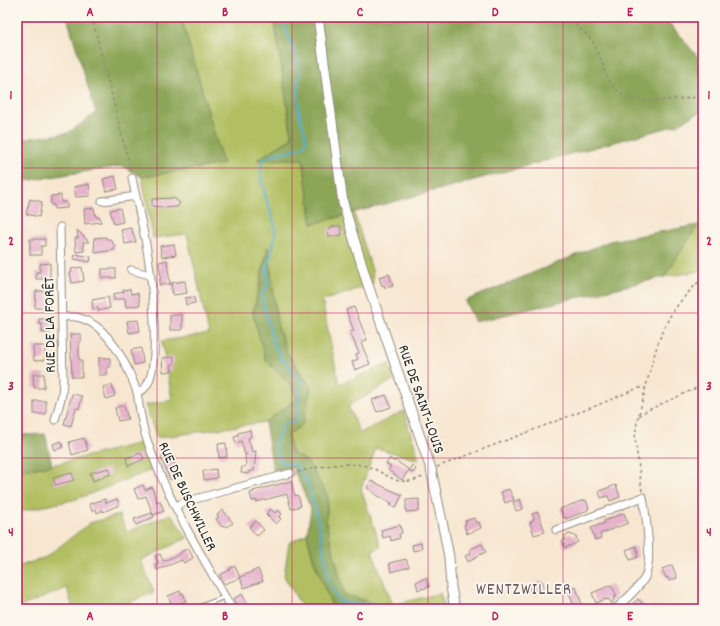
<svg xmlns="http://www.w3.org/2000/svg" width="720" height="626" font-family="Dekko,sans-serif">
<rect width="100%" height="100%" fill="#fbf7ec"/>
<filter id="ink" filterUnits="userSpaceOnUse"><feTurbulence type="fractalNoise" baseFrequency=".025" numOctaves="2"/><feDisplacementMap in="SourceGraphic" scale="8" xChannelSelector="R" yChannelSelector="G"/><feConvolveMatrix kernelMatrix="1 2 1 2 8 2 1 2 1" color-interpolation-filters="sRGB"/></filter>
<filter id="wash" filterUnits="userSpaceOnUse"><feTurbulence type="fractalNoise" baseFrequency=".012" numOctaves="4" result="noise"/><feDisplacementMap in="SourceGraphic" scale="16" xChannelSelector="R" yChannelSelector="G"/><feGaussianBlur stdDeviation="0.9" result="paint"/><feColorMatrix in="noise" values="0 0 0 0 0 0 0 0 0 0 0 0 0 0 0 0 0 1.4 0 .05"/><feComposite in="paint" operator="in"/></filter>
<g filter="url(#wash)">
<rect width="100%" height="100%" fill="#f7e7d1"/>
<g fill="#b1bf62" stroke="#6e7546">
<path d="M181,17H274L292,138L257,160L303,158L312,224L354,213L372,270L373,284L322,301L339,384L389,364L394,380L348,406L360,433L404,411L419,460L376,448L361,489L381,547L372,551L393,605L440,593L445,609H388L387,608L344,594L326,522L328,497L308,462L291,452L288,435L311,387L287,353L277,324L268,248L253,314L266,361L291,384L297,399L265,422L157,438L145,405L172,400L162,341L209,334L187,234L153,238L142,177L223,164Z"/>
<path d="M703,223V276L701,271L664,277L698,225Z"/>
<path d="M144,442L154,469L77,499L17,512V471L52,465Z"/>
<path d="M171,514L187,538L141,560L154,592L114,609H73L67,588L17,608V567L46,557L90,523L119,515L127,532Z"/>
<path d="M307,534L313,558L333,609H303L284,576L289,543Z"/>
</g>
<g fill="#8ca658" stroke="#5c6842">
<path d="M67,17H181L223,164L142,177L122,166L18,182L17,188V140L68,133L96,113Z"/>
<path d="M274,17H664L703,63V110L677,125L312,224L303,159L257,160L292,138Z"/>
<path d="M698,225L664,277L475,322L465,301L610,241Z"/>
<path d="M268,247L277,324L287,353L311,387L303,424L288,435L291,452L308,462L328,497L326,522L344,594L387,608L388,609H333L313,558L307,534L311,509L293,468L273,470L265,422L297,399L291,384L266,361L253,314Z"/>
<path d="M17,427L19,435L45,434L52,465L17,471Z"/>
</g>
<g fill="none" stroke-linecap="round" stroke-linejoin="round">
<path stroke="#51aed0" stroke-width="2" d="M281,17L296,56L300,73L298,85L299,113L305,133L306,140L305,145C293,153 276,150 265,159C252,170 273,213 275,227C277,242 269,255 267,269C267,274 269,280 268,285C266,288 263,292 261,295L274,345L281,358L300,379L297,420L282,424L275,446L282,463L295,464L307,482L316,511L330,584L338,601L348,604H370L374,609"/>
</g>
<g id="blocks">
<g fill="#e6b2cc">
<path d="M115,176L118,189L106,191L103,179Z"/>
<path d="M89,184L90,196L76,197L74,187Z"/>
<path d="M61,195V202H67V208L54,209V205H51V196Z"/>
<path d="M174,198L180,203L177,207L163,208V207L152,206V199Z"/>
<path d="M30,199L42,202L39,217L26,214Z"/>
<path d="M94,208L96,217H100L101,222L85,224L84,209Z"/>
<path d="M120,208L123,222L114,224L110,210Z"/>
<path d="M340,226L342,235L329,237L328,229H331V227Z"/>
<path d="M131,228L136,242L125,244L121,230Z"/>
<path d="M77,230L89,242H83L84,251L76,252L75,238H78Z"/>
<path d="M106,237V239H110L115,246L114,250L95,253L94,238Z"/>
<path d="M30,239H45V246H41V255H30Z"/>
<path d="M174,244L176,255L162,257L160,246Z"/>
<path d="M75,254L91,257L90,262L74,259Z"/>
<path d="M167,260L170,284L160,285V278H161L159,262Z"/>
<path d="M50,263V279H36V272H40V264Z"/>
<path d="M82,267L84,281L72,283L70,273L72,272L71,269Z"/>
<rect x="102" y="269" width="14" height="9"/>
<path d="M389,274L393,286L385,288L384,285L382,286L379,277Z"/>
<path d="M185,281L187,293L173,295L171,283Z"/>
<path d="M130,289L131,294L138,293L140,305L126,307L125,298L114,300L113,294L124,292L123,290Z"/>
<path d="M36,291H49V308H35Z"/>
<path d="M108,297L110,308L98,311V308L93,309L92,300Z"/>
<path d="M194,297L195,303L186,305L185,298Z"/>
<path d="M354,307L367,340L361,343L370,364L355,370L352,362L358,359L356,354L359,353L350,332L354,331L346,310Z"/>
<rect x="170" y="315" width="12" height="15"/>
<path d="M39,319H51V332L42,333V324H39Z"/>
<path d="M138,320L140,331L129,333L127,321Z"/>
<path d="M70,334H81V342H79V360H82V377H72Z"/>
<path d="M33,346H45V360L34,361Z"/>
<path d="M141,348L143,363L134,365L131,350Z"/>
<path d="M174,357V364H171L172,371L163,372L162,358Z"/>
<path d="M99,358H110V367H107V375H99Z"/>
<path d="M33,374H44V388H34Z"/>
<path d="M112,385L115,396L106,399L103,387Z"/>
<path d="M72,394L82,396L79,409L76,408L71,426L64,424Z"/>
<path d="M386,395L391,407L377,412L372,400Z"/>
<rect x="34" y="401" width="12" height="13"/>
<path d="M124,405L128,419L118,421L115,408Z"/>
<path d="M250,430L251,437L248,438L252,452L256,451L254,471H249V474L241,473L242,467L246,466L245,456L247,454L245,455L241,441L236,443L234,437L238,436V433Z"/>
<path d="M84,438L88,450L72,455L69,442Z"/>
<path d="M61,441L63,447L55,450L53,444Z"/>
<path d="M226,443L227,457L219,458L218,444Z"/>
<path d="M141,453L144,459L128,466L126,458Z"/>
<path d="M172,453L175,459L173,460L180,476L170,480L161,458Z"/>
<path d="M390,458L394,462L395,460L409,470L412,465L416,469L413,473L409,470L402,480L388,470L391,467L386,464Z"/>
<path d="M109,468L111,474L93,481L90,473Z"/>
<path d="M216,469L217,478L204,480L203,471Z"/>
<path d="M72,473L74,480L55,485L53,478Z"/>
<path d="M291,481L295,496L297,495L299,498L301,506L291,509L287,494L256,502V500L252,501L250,493L254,492L253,491Z"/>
<path d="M371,481L402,495L396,508L390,505L392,503L374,494V492L367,488Z"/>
<path d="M143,485L145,490L152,487L157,502L160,501L164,511L153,515L146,496L138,499L134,489Z"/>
<path d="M616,485L620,497L610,501L608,496L601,498L599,491Z"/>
<path d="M509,489L514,500L505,503L501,492Z"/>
<path d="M105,499L106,503L117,499L119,505L103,512V510L97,513L96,509L92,511L89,504Z"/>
<path d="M419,499V511L406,512V500Z"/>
<path d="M520,499L523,509L516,511L513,502Z"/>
<path d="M584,500V501L586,500L589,508H588V510L566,519V517L564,518L560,509Z"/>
<path d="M271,509L275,513L278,510L282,514L279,517L281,519L276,524L266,514Z"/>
<path d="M223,510L233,523L226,527L224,525L222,527L216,519L219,517L217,515Z"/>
<path d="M538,512L545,532L534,535L530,523L534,519L532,514Z"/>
<path d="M152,513L154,517L136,525L134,519Z"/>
<path d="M624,513L628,523L600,534L601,538L595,540L591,528L605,523L604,521Z"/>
<path d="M474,518L476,523L479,522L481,528L467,534L464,525L466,524L465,521Z"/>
<path d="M256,521L264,530L257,536L249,527Z"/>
<path d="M400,525L402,533L399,534L400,538L391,541L390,536L383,538L381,530Z"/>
<path d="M570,534L577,537L576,539L578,542L565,548L562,541L565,539L564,536Z"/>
<path d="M421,543L422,549L413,551L412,545Z"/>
<path d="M482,544L486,552L473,558L474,559L468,562L465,556L471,553L469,550Z"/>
<path d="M636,546L638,553H637L638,557L630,560L626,550Z"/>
<path d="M188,548L193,558L184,563L182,560L157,570L155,564L158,563L155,556L160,554L163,561L180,554V553Z"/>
<path d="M406,559L409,567L391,572L389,563Z"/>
<path d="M672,565L677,578L669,581L668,577L666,578L662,569Z"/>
<path d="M235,566L240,578L224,584L220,575L230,570L229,569Z"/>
<path d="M258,569L263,581L244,588L240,577Z"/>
<path d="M426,578L429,587L418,590L416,582Z"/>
<path d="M542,581L546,590L532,594L530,588L536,586L535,584Z"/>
<path d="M611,585L617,596L614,597L612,605L609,599L606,600V599L596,603L592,593Z"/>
<path d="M576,587L581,602L584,609H575L569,592L571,591L570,589Z"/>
<path d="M180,591L181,594L183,593L186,601L172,606L168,596Z"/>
<path d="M242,594L248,605L246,606L248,609H238L233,599Z"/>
<path d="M638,599L645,606L641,609H627Z"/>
</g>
</g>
</g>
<g filter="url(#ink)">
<use href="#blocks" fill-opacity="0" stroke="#91897e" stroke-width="1"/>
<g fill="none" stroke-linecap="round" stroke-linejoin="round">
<g stroke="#91897e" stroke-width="5.5">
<path id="service" d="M194,609L224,597"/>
</g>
<g stroke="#91897e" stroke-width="9">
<g id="minor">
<path d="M132,178C137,204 144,230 148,256C152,282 160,361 148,383C146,388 142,391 137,392C139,406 141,420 145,434C165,497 200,552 232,609"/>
<path d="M102,201L136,196"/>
<path d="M131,270L150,275"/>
<path d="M62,317C68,317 74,316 80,318C109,326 128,366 137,392"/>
<path d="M55,420L62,395L63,381L60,227"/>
<path d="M175,506L188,501L291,473"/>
<path d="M556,530L643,497C646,516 653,560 645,577C640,588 624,600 616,609"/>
</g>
</g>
<g stroke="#91897e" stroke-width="11">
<path id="tertiary" d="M318,17L343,203L367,282L431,469L444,531L449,557L451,587L455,609"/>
</g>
<g stroke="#91897e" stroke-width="1.5" stroke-dasharray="3 3" stroke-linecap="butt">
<path d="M92,17L131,172"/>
<path d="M566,17C574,23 590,36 594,44C604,63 606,91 630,98C654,104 679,98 703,97"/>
<path d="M639,416L646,411L703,385"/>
<path d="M437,467L598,405L638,388H646"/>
<path d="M298,472C316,467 343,462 361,465C389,470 392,491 425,476"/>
<path d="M642,491L635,438L637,421C647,387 652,351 668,320C676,304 691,290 703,277"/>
</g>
<use href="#service" stroke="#fff" stroke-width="3.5"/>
<use href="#minor" stroke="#fff" stroke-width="7"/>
<use href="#tertiary" stroke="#fff" stroke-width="9"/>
</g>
</g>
<path fill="none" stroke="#c2185b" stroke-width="1" stroke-opacity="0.55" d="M157,17V609M292,17V609M428,17V609M563,17V609M17,168H703M17,313H703M17,458H703"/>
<g text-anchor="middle" stroke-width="3.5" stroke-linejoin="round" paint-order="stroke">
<g font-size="15" fill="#2b2b2b" stroke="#fbf7ec">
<text transform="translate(49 325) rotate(-91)" y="5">RUE DE LA FORÊT</text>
<text transform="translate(422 399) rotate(71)" y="5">RUE DE SAINT-LOUIS</text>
<text transform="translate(188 496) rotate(65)" y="5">RUE DE BUSCHWILLER</text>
</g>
<g font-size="17" letter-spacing="1" fill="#6c5a63" stroke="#fbf7ec">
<text x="524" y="594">WENTZWILLER</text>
</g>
</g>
<rect width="720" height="626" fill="none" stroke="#fbf7ec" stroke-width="44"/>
<rect x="22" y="22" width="676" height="582" fill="none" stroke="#c2185b" stroke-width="1.5"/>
<g font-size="13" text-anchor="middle" font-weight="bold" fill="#c2185b">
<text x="90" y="16">A</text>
<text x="225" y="16">B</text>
<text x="360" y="16">C</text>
<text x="495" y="16">D</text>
<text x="630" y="16">E</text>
<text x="11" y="99">1</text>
<text x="709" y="99">1</text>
<text x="11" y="245">2</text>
<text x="709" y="245">2</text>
<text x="11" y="390">3</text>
<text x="709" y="390">3</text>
<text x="11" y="536">4</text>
<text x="709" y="536">4</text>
<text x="90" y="620">A</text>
<text x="225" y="620">B</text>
<text x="360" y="620">C</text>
<text x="495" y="620">D</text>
<text x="630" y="620">E</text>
</g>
</svg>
